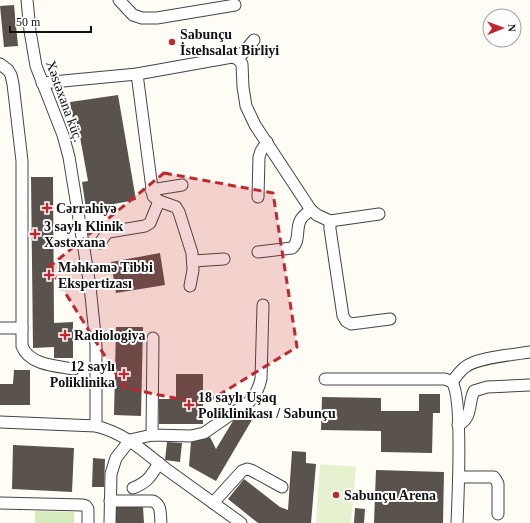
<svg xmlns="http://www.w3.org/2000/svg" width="530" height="523" font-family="'Times New Roman',serif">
<rect width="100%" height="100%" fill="#fffdf5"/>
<path fill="#d5ebbd" d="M35,511L74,512V523H35Z"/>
<path fill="#e6f2cf" d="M320,464L356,467L351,523H316Z"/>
<g fill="#5a524d">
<path d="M14,5L18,46L4,47L0,6Z"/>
<path d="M118,95L136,200L86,209L82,182L88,181L78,126H74L70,102Z"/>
<path d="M31,177H53L54,323L73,322V358H54V347L33,348Z"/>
<path d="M160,253L165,285L116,293L111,262Z"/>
<path d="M116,327H143L141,416L114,415Z"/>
<path d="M14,370H30V405H0V384H13Z"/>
<path d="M176,374H203V424H159V399H176Z"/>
<path d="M419,394H440V413H433L432,453L381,452V431L321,430L322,397L381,398V411H419Z"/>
<path d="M249,408L256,413L216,481L189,466L191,442L210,437L216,449L236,416L243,419Z"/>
<path d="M167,442L182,443L180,462L165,460Z"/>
<path d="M13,445L74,448L72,492L12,489Z"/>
<path d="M292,451L306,452V463L316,464L311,523H258L228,499L244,479L280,507L288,510Z"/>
<path d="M93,458L105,459L104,487H92Z"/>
<path d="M376,470L444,472L443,523H374Z"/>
<path d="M116,507H143L144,523H116Z"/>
<path d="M355,508L365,509L364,523H354Z"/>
</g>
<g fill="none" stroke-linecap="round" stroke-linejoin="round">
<g stroke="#444" stroke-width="13">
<g id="minor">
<path d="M27,0L30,31L36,66L63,135L69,157L82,237L90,286L96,345V426"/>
<path d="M119,0L133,15L142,18H157L235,5"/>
<path d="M238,59L254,40"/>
<path d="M0,64L8,70L11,75L13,84L22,161V346C29,365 56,366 74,369"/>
<path d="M137,74L153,196L159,201L176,207L179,212L192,253L193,270L190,286"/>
<path d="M42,83L137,74L232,57L238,59L242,64L243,87L246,106L255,125L311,210L317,215L330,221L379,214"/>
<path d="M151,190L182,185"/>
<path d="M258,197L259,157L261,151L267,142"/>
<path d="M330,221V229L343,316L346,321L351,324L390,319"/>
<path d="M100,243L106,234L109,232L145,226L150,223L159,201"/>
<path d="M258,252L292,248C300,242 296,229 300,221C302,216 307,213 311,210"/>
<path d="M193,261L224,259"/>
<path d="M0,328H22"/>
<path d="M325,379H445L452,382C463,397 458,499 457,523"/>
<path d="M452,382C456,377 459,372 464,368C475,357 514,355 530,352"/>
<path d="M0,422L96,426C126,434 142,450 166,469C191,487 216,505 241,523"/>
<path d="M458,425C473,418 468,403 474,391L487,387L530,385"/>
<path d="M152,435L153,338"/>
<path d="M459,477H494L496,480L498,484V514"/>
<path d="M133,488C148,482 151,476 159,463"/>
<path d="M110,501H153C162,505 160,514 161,523"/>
<path d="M0,503L83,505L86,506L88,509V523"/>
<path d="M213,503L242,471L247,469L251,470L282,487"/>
<path d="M110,523L111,474L116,458L130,440L152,435L191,436L204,433L249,402C256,395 259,388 261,379L263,305"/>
</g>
</g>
<use href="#minor" stroke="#fff" stroke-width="11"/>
</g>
<path fill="#c4262e" fill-opacity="0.2" stroke="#c4262e" stroke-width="3" stroke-dasharray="8 5" stroke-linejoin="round" d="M164,173L273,193L297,347L204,404L125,388L49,267Z"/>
<g fill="#c4262e" stroke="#fff" stroke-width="1.5">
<circle cx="172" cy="42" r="4"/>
<path d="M45 202h4v4h4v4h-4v4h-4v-4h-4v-4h4z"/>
<path d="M33 228h4v4h4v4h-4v4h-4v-4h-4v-4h4z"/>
<path d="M47 269h4v4h4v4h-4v4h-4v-4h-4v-4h4z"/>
<path d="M63 329h4v4h4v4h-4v4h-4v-4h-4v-4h4z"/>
<path d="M122 368h4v4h4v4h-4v4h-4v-4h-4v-4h4z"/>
<path d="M187 399h4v4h4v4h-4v4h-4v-4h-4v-4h4z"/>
<circle cx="336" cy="495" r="4"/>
</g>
<g text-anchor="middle" stroke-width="4" stroke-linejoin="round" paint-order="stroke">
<g font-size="14" font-weight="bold" fill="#111" stroke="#fff" text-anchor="start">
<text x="180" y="39">Sabunçu<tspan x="180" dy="16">İstehsalat Birliyi</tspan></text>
<text x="56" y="213">Cərrahiyə</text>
<text x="44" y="231">3 saylı Klinik<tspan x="44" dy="16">Xəstəxana</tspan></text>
<text x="58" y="272">Məhkəmə Tibbi<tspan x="58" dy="16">Ekspertizası</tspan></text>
<text x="74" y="340">Radiologiya</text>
<text x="115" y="371" text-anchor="end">12 saylı<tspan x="115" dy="16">Poliklinika</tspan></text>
<text x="198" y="402">18 saylı Uşaq<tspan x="198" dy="16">Poliklinikası / Sabunçu</tspan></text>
<text x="344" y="500">Sabunçu Arena</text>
</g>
<g font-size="14" fill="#111" stroke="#fff">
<text transform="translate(65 101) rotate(70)" y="5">Xəstəxana küç.</text>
</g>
</g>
<g transform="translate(502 28) rotate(89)"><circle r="19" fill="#ffffff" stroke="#a0a0a0"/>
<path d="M0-3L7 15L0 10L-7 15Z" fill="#c4262e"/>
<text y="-6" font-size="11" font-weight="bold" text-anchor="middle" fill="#111111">N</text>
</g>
<path d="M10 26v6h81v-6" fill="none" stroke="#111111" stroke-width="2"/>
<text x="16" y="26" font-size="12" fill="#111111" stroke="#ffffff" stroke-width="3" paint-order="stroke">50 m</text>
</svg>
